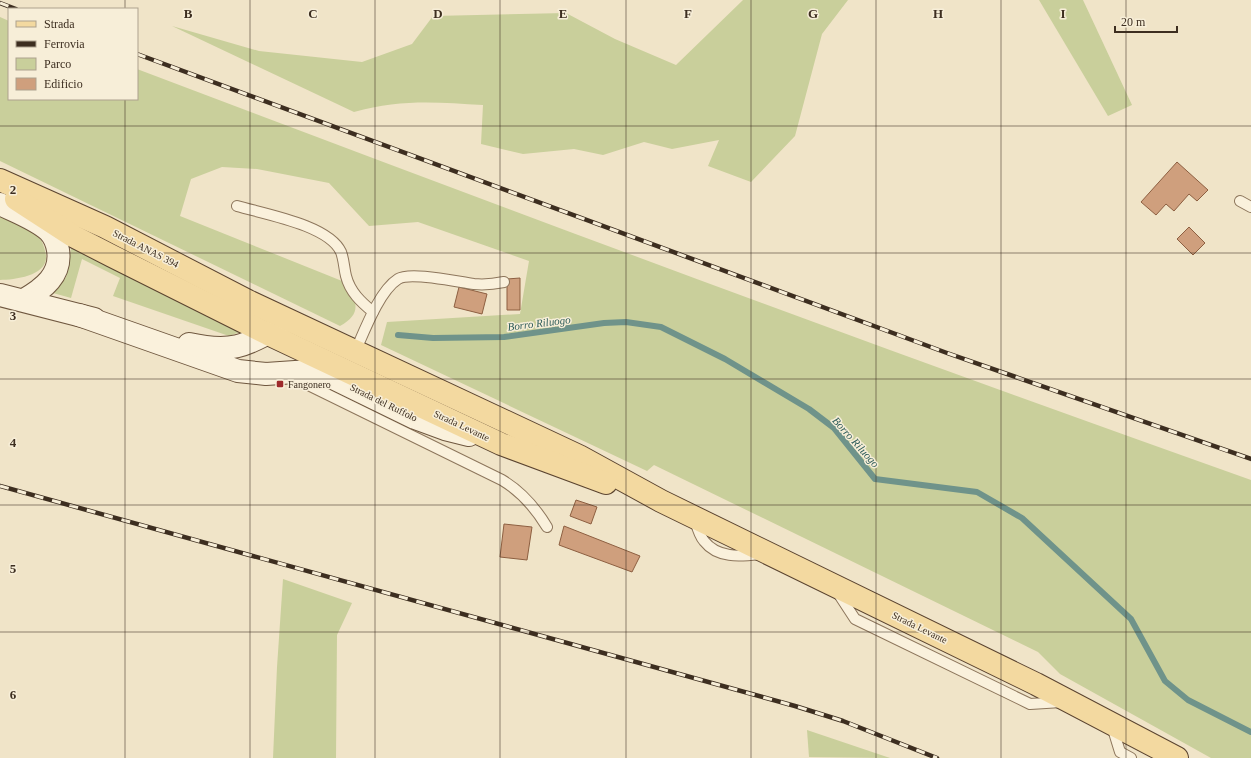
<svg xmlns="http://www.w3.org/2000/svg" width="1251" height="758" font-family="Georgia,serif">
<rect width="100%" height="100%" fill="#f0e4c8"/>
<g fill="#c9cf9b">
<path d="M743,0H848L822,34L795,136L751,182L708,166L719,140L672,149L644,142L603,155L574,149L523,154L481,144L483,105C436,102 400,99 354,112L172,26L259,51L362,62L412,44L433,16L566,13L615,39L676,65Z"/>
<path d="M1039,0H1083L1132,105L1108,116Z"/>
<path d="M0,17L9,21V99H137V69C507,209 878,348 1251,480V758H1211L1060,674L1038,652L654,465L647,471L381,345L387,322L520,314L529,261L418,222L369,226L329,183L257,169L222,167L191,179L180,216L347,283C357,302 362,314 340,326L0,161Z"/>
<path d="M0,210C14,219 30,227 41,240C43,243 44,247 45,251C53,275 16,280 0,280Z"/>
<path d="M72,243L248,329L229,336L113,296L120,278L82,259L71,298L53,293L66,277Z"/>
<path d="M283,579L352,603L337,635L336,758H273L277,667Z"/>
<path d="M807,730L890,758L809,757Z"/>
</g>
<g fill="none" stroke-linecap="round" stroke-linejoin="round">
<path stroke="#6f938a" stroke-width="6" d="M398,335L433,338L504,337L604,323L626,322L661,327L725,359L809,409L834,428L875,479L977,492L1022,518L1131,619L1165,681L1188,700L1251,732"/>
</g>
<g fill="#cf9f7d" stroke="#8d5f41">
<path d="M1177,162L1208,190L1197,201L1189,194L1174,211L1166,204L1156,215L1141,202Z"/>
<path d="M1189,227L1205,243L1193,255L1177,239Z"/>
<path d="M520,278V310H507V279Z"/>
<path d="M459,287L487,294L482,314L454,307Z"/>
<path d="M576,500L597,507L591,524L570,516Z"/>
<path d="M504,524L532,527L527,560L500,557Z"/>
<path d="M564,526L640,556L632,572L559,545Z"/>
</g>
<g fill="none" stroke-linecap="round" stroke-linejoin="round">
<g stroke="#8d765c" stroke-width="12">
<g id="lane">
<path d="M1240,201L1251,207"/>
<path d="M237,206C264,214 329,225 341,252C344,260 344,268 346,276C350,292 361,302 373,312"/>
<path d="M355,352C364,332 379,291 398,279C410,271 458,282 474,284C484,285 494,284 504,282"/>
<path d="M292,377L502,480C522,492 535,507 547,527"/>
<path d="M695,520C697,527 699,535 704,541C718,559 741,556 761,554"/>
<path d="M838,593L855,619L1030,704L1062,702"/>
<path d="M1112,726L1120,752L1131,758"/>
</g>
</g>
<g stroke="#6f573f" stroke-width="24">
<g id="secondary">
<path d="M0,204C16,212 36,219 49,231C54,236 57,244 58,250C62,275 43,289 24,300"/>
<path d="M0,295L94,319"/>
<path d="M79,315L238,371L266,374L310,371L329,376L415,418L445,429L469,435"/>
<path d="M189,344C230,353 245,347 281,326"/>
</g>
</g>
<g stroke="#5b4430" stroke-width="24">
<g id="primary">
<path d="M0,180L105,227L248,301L579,456L661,501L1036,684L1177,758"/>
<path d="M16,199L73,236L112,256L268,334L501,444L606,483"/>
</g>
</g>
<use href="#lane" stroke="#faf1dc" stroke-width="10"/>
<use href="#secondary" stroke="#faf1dc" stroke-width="22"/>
<use href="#primary" stroke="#f3d9a0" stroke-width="22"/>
<g stroke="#3d2e20" stroke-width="4.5">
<g id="rail">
<path d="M0,3L16,9"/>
<path d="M137,54L947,353L1251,459"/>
<path d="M0,486L795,706L843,721L937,758"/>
</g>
</g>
<use href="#rail" stroke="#f7eed8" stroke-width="3" stroke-dasharray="9" stroke-linecap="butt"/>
</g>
<path fill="none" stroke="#3d2e20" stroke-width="1" stroke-opacity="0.55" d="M125,0V9M250,0V758M375,0V758M500,0V758M626,0V758M751,0V758M876,0V758M1001,0V758M1126,0V758M125,99V758M0,126H1251M0,253H1251M0,379H1251M0,505H1251M0,632H1251"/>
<rect fill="#9e2a2b" stroke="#f7eed8" stroke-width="1.5" x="276" y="380" width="8" height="8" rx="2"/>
<g text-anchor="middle" stroke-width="3" stroke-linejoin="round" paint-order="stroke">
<g font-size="10" fill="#3d2e20" stroke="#f7eed8">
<text transform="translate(146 248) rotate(27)" y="4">Strada ANAS 394</text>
<text transform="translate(384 402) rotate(26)" y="4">Strada del Ruffolo</text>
<text transform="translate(462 425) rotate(25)" y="4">Strada Levante</text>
<text transform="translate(920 627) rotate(26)" y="4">Strada Levante</text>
</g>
<g font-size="10" fill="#3d2e20" stroke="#f7eed8" text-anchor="start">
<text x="288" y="388">Fangonero</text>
</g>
<g font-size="11" font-style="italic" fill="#2f5d5a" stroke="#f7eed8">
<text transform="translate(539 323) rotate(-7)" y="4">Borro Riluogo</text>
<text transform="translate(856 442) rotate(48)" y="4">Borro Riluogo</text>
</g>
</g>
<g font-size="13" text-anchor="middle" font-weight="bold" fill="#3d2e20" stroke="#f7eed8" stroke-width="3" stroke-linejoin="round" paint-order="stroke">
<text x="188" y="18">B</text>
<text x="313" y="18">C</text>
<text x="438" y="18">D</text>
<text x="563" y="18">E</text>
<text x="688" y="18">F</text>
<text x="813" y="18">G</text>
<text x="938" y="18">H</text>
<text x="1063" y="18">I</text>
<text x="13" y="194">2</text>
<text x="13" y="320">3</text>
<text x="13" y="447">4</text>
<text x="13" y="573">5</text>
<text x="13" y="699">6</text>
</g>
<rect x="8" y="8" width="130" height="92" fill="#f7eed8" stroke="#ada18e"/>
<rect x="16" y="21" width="20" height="6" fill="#f3d9a0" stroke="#ada18e"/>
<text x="44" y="28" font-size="12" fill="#3d2e20">Strada</text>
<rect x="16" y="41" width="20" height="6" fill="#3d2e20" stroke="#ada18e"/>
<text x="44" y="48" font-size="12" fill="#3d2e20">Ferrovia</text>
<rect x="16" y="58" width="20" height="12" fill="#c9cf9b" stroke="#ada18e"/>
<text x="44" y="68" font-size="12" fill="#3d2e20">Parco</text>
<rect x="16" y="78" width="20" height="12" fill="#cf9f7d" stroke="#ada18e"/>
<text x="44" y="88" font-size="12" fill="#3d2e20">Edificio</text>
<path d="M1115 26v6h62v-6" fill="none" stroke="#3d2e20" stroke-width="2"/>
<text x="1121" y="26" font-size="12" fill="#3d2e20" stroke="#f7eed8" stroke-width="3" paint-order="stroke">20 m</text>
</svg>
